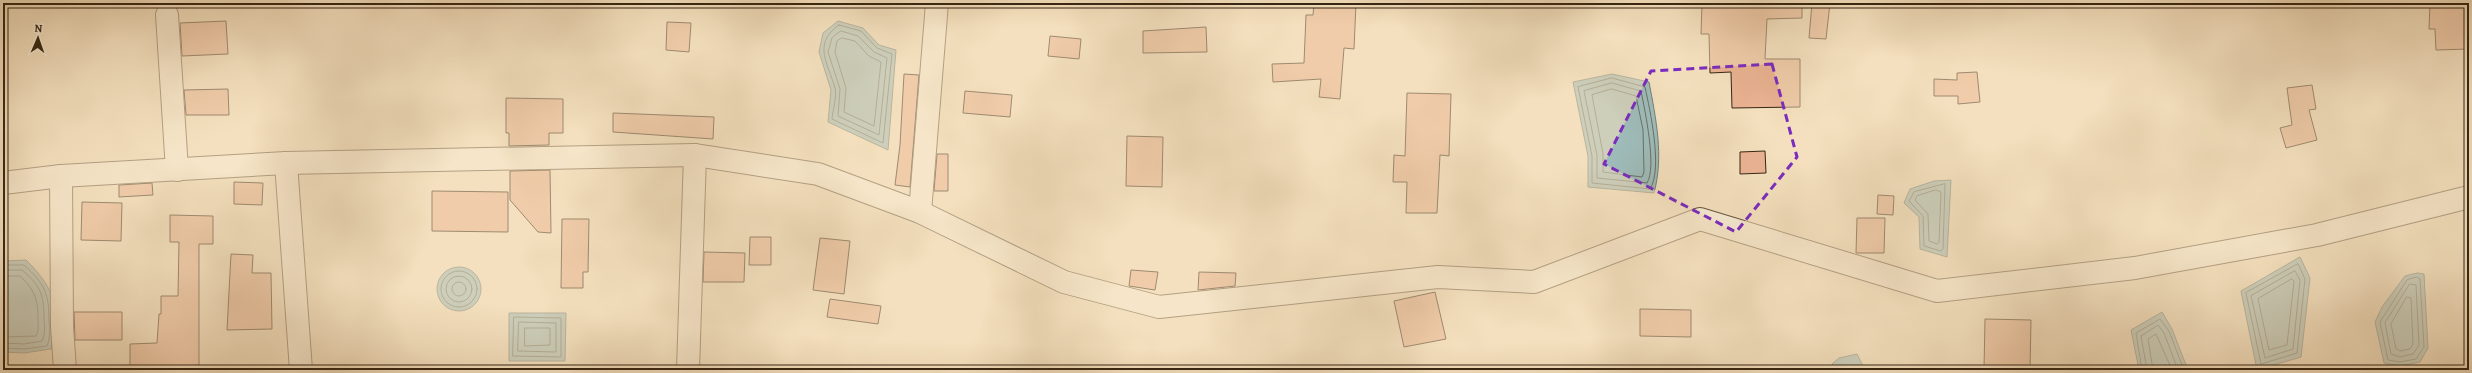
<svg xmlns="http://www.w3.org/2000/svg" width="2472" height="373" font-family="Alegreya,serif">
<rect width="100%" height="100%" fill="#f4e0be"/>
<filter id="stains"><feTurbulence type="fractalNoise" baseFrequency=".005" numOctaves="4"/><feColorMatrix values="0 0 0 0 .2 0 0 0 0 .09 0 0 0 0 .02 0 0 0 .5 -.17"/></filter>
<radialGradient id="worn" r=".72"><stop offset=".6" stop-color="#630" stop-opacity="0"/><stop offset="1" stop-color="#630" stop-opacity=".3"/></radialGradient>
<g fill="#9ebbb9" stroke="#747f76">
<path d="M838,21L863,28L879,45L896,50L888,150L828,122L831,90L819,52L823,33Z"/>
<path d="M1612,74L1649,82C1656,119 1664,156 1654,193L1588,187V156L1573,82Z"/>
<path d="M1951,180L1947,257L1920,249L1919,217L1904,203L1910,189L1934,181Z"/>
<path d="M2300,257L2310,278L2301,357L2257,370L2241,291Z"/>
<path d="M26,260C59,293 56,305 51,349L24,353L3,352V261Z"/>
<circle cx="459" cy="289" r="22"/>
<path d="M2417,273L2424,274L2428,348L2420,362L2400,366L2384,363L2375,322L2382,307L2405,276Z"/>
<path d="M2162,312L2172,329L2188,370H2139L2131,330Z"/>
<path d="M509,313H566L565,361H509Z"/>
<path d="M1857,354L1865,370H1832V364L1839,358Z"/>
</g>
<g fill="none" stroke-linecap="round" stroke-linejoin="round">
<g stroke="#6a7066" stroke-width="1">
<path d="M839,25L861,31L877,48L892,54L883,143L832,119C833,109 837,97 835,88C828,63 812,44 839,25Z"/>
<path d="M841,31L858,36L874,52L887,58L879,135L838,116L840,89L828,52L832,38Z"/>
<path d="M842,38L855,41L869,56L881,62L874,126L844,112L846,88L835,52L837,41Z"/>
<path d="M1612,78L1645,87C1650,110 1663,169 1650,189L1592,183V156L1578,87Z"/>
<path d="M1612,83L1641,91C1645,111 1657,167 1647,183L1597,178V155L1584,91Z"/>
<path d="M1612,89L1636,96L1643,130L1644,172L1642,177L1603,172V154L1592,95Z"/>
<path d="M1945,184L1943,249L1941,251L1924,246L1923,216L1909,201L1914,192Z"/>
<path d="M1936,190L1941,192L1939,242L1937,244L1929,241L1928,214L1915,200L1917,196Z"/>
<path d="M2298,264L2305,279L2297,353L2261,364L2246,293Z"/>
<path d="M3,265H24C45,284 49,294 49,321C50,329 50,339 47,346L24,349L3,348"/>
<path d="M3,270H22C41,286 44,295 44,320C45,327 45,335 42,341L24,344L3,343"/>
<circle cx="459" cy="289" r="18"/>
<path d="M2295,271L2300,280L2293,349L2265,358L2251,296Z"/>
<circle cx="459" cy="289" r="13"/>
<path d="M3,276H20C34,289 38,299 38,318C38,324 39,331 36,336L3,337"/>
<path d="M2417,277L2420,279L2424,347L2416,359L2400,362L2388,360L2380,322L2407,280Z"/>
<path d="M2292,279L2294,281L2287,345L2269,350L2258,299Z"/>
<circle cx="459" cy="289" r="7"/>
<path d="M2410,284L2416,285L2419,345L2413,354L2400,357L2391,354L2385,323Z"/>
<path d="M2407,297L2411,298L2413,344L2410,349L2400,351L2396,349L2391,324Z"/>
<path d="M514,317L561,318V357L513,356Z"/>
<path d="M519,322L556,323V352L518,351Z"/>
<path d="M525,328H550V345L525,346Z"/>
<path d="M2142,370L2136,333L2160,319L2169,331L2184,370"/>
<path d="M2147,370L2141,336L2158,325L2164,333L2178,370"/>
<path d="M2153,370L2148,339L2156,334L2172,370"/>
</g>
</g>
<g fill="#eab393" stroke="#362512">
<path d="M1314,3H1356L1354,49L1344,48L1340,99L1319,97L1321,79L1273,82L1272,64L1304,63L1306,15H1313Z"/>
<path d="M1702,3H1802V18L1767,19L1765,59H1800V107L1732,108L1731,72L1710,73L1709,34H1701Z"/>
<path d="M1812,3H1830L1826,39L1809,38Z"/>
<path d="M2430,4L2469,5V49L2436,50L2435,29H2429Z"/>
<path d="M226,21L228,54L182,56L180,23Z"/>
<path d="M667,22L691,23L689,52L666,50Z"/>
<path d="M1206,27L1207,52L1143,53V31Z"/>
<path d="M1050,36L1081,39L1079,59L1048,56Z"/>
<path d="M1977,72L1980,102L1958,104V96H1934V79L1957,80V73Z"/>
<path d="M904,74L919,75L910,187L895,185L900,145Z"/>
<path d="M2312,85L2316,109L2309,110L2317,140L2286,148L2280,128L2292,125L2287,88Z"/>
<path d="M228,89L229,115H186L184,90Z"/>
<path d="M965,91L1012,95L1010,117L963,113Z"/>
<path d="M1407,93L1451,94L1449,156L1440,155L1437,213H1406L1407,182H1393L1394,155L1405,156Z"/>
<path d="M506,98L563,99V133H549V145L509,146V133H506Z"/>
<path d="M613,113L714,117L713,139L613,132Z"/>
<path d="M1127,136L1163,137L1162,187L1126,186Z"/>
<path d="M1765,151L1766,173L1740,174V152Z"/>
<path d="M937,154H948V191H934Z"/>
<path d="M550,170L551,233L538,232L510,200V171Z"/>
<path d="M234,182L263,183L262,205L234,204Z"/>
<path d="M152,183L153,195L119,197V185Z"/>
<path d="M432,191L508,192V232L432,231Z"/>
<path d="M1878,195L1894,196L1893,215L1877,214Z"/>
<path d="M82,202L122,203L121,241L81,240Z"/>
<path d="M170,215L213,216V244H199V370H130V344L157,343L159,314H161V296H178L179,242H170Z"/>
<path d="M1857,218H1885L1884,253H1856Z"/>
<path d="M562,219H589L588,272H583V288H561Z"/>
<path d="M750,237H771V265H749Z"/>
<path d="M820,238L850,241L844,294L813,290Z"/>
<path d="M704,252L745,253L744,282H703Z"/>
<path d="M231,254L253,255L252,273H271L272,329L227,330Z"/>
<path d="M1131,270L1158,272L1155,290L1129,286Z"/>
<path d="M1199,272L1236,273L1235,286L1198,290Z"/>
<path d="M1435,292L1446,339L1404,347L1394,301Z"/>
<path d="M830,299L881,306L878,324L827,317Z"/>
<path d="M1640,309L1691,310V337L1640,336Z"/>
<path d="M74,312H122V340H75Z"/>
<path d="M1985,319L2031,320L2030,370H1984Z"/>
</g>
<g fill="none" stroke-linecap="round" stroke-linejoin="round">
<g stroke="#66543d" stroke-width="24">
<g id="street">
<path d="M167,15L177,170"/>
<path d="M286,163L301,370"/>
<path d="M61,176L62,326L65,370"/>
<path d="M3,183L61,176L286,163L695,155L818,174L920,212L1064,282L1159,307L1438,277L1534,282L1700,219L1937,291L2135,268L2317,235L2469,197"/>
<path d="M920,212L937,3"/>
<path d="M688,370L695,155"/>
</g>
</g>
<use href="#street" stroke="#f8ebd5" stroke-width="22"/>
</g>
<path d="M0 0H2472V373H0ZM1772,64L1797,157L1736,232L1604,164L1651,71Z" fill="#f4e0be" fill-opacity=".55" fill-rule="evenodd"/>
<path fill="none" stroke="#7b2cbf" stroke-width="3" stroke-dasharray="8 5" stroke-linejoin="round" d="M1772,64L1797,157L1736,232L1604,164L1651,71Z"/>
<rect width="2472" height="373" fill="none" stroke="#f4e0be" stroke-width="16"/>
<rect x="4" y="4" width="2464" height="365" fill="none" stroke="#362512" stroke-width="2"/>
<rect x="8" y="8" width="2456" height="357" fill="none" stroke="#362512"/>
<g transform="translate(38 38) rotate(2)" stroke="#f8ebd5" stroke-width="3" paint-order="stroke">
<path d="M0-3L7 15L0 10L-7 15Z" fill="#362512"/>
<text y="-6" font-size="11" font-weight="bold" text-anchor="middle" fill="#362512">N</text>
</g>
<rect width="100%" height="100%" filter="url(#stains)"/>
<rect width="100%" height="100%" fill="url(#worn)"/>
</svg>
